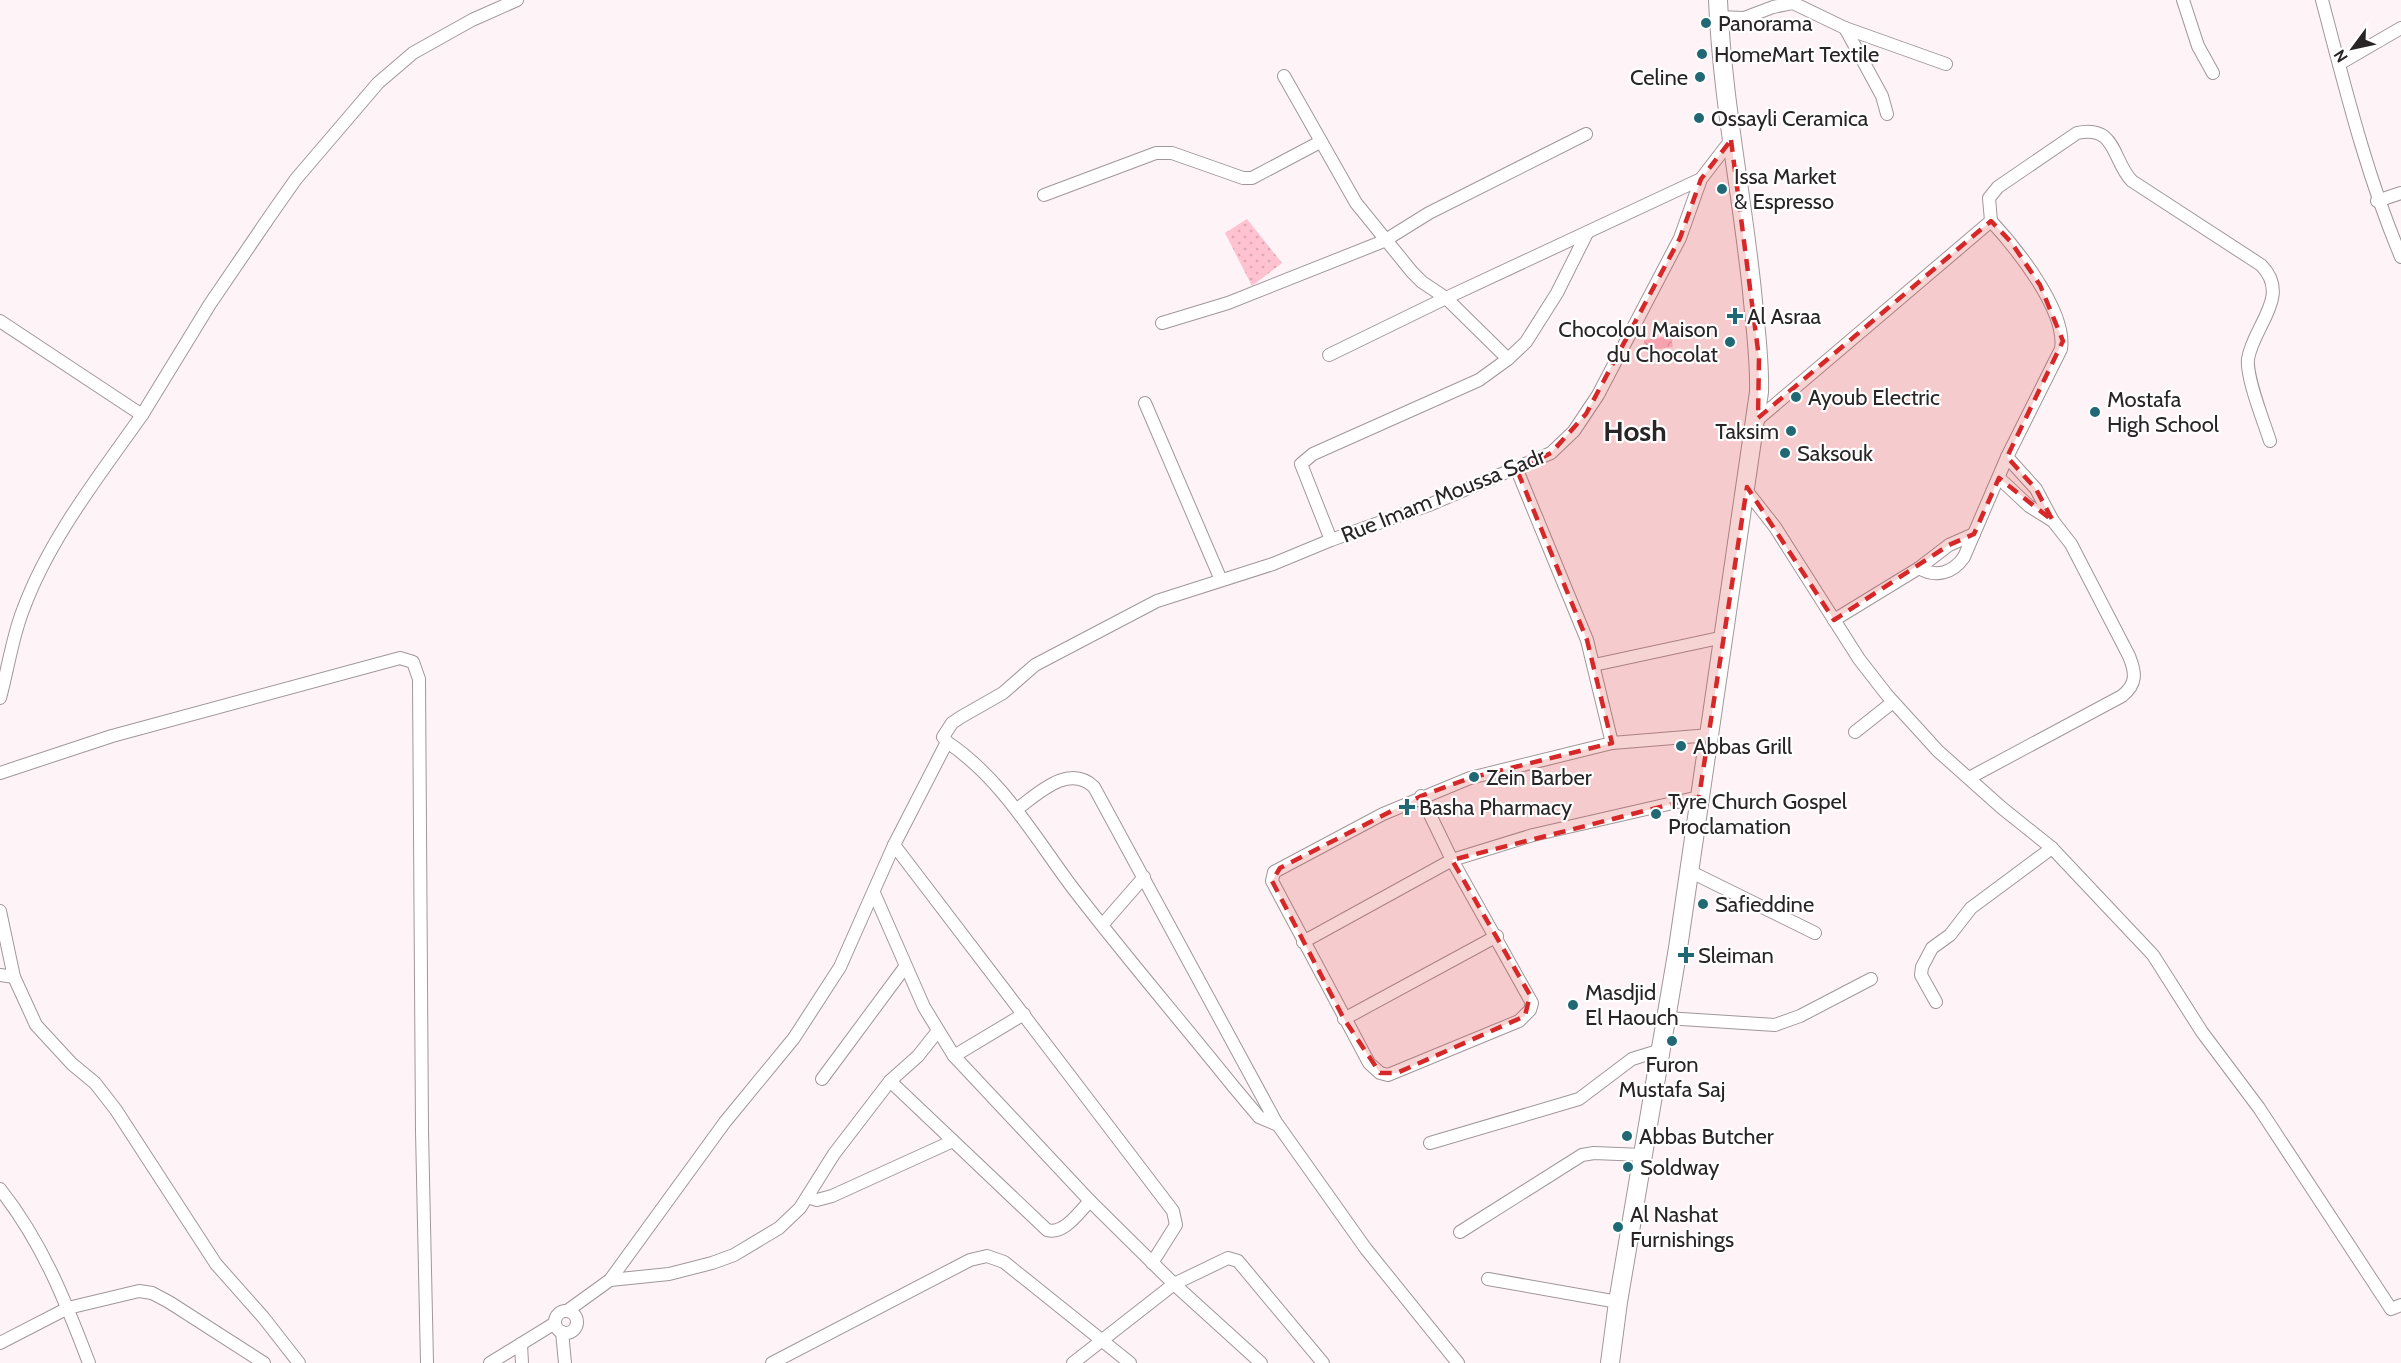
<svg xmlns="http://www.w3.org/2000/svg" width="2401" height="1363" font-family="Cabin,sans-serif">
<defs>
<pattern id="grass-dots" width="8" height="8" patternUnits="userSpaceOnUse" patternTransform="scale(1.5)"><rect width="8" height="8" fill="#fec2d1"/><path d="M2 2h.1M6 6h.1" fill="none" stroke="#daa7b3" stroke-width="1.8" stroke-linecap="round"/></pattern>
<pattern id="forest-crowns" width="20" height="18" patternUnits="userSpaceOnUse" patternTransform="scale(1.5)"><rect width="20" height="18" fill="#fec2d1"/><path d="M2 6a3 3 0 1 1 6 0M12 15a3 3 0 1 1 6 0" fill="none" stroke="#daa7b3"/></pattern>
</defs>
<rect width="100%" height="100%" fill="#fef4f7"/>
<path fill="url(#grass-dots)" d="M1247,219L1282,263L1252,286L1225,233Z"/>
<path fill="url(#forest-crowns)" d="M1671,336L1673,347L1645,351L1644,340Z"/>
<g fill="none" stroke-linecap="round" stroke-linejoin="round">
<g stroke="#a09799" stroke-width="14">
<g id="street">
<path d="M2183,0L2198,46L2213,73"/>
<path d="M2322,0C2345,87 2366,174 2401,257"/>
<path d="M1718,17L1744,18L1773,7L1793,3L1845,28L1946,64"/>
<path d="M1845,28L1882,96L1887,114"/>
<path d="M2339,64L2401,28"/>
<path d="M1284,76L1356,203L1412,272L1422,282L1446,298L1701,179"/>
<path d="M1044,195L1156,153H1172L1243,178H1252L1320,142"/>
<path d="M2377,201L2401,193"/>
<path d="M1991,221L1989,198L1998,187L2077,133C2117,124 2112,161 2132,181L2261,265C2292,296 2253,326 2248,359C2246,378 2264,422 2270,441"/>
<path d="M0,321L142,415L210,304L270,216L296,179L378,83L413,53L472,20L517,0"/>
<path d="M1162,323L1228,303L1384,241L1429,213L1586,134"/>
<path d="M1329,355L1446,298L1508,359"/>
<path d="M1145,403L1221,580"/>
<path d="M1757,420L1991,221C2016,248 2067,311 2061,349L2007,457L1964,557C1953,573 1936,578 1919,568"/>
<path d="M1517,470L1587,640L1612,743"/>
<path d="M1999,478L2029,506L2053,521"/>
<path d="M1746,490L1775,527L1859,659L1887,695L1938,751L2002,808L2052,848L2153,955L2202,1032L2259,1108L2391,1309L2401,1305"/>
<path d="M1331,540L1301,464L1313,454L1479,380L1508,359L1526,342L1557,293L1587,233"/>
<path d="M1834,620L1919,568L1949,545L1974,534"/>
<path d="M1594,665L1724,637"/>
<path d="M0,698C8,669 12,638 23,610C49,539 99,476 142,415"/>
<path d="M1855,732L1893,702"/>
<path d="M947,742C1001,778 1034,836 1072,887C1124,955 1180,1020 1233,1086L1259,1117L1278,1125L1366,1249L1458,1363"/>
<path d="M0,773L112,736L400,658L413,662L419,679L422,1131L427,1363"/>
<path d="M1969,778L2122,696C2137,684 2136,673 2129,656L2071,544L2053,521L2036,489L2007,457"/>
<path d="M1421,796L1452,860L1532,1003L1530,1010L1519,1021L1388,1075L1380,1073L1369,1063L1272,881L1274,872L1383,814L1470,778L1612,743L1710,735"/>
<path d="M1017,809C1039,793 1069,763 1094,787L1277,1124"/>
<path d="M894,845L1173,1211L1176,1225L1152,1263"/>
<path d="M1689,871L1815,933"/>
<path d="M874,893L924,1007L954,1056L1090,1201L1174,1284L1261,1363"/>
<path d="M0,911L14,977L0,975"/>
<path d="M1103,924L1144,877"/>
<path d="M1303,942L1452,860L1533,835L1699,797"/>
<path d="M14,977L36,1025L72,1064L95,1083L116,1110L216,1264L263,1317L299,1363"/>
<path d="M1936,1002L1921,975L1922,967L1932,948L1950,935L1971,908L2052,848"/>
<path d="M1666,1018L1775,1025L1800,1016L1871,979"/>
<path d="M1344,1019L1497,936"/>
<path d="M954,1056L1024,1014"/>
<path d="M822,1079L905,967"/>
<path d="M890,1081L1047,1230C1064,1235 1079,1212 1090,1201"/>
<path d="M1430,1143L1579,1099L1632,1059L1661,1050"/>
<path d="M0,1189C42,1242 65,1300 89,1363"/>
<path d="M808,1197L817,1200L832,1196L953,1141"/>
<path d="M1460,1232L1582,1155L1594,1153L1643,1155"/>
<path d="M1488,1279L1618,1302"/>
<path d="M610,1280L669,1274L712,1263L734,1255L779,1228L800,1208L834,1154L890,1081L918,1056L937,1032"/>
<path d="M567,1311L610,1280L725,1122L794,1038L840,967L894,845L947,742L943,737L952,723L961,717L1003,693L1035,665L1157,601L1273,564L1331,540L1429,505L1551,453L1574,431L1598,395L1680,238L1701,179L1731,140"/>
<circle cx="566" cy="1322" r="11"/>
<path d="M562,1332L565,1363"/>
<path d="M0,1343L68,1308L139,1291L152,1293L169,1302L264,1363"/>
<path d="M521,1344L522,1363"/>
<path d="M490,1363L555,1323"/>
<path d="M772,1363L970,1260L987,1256L1004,1262L1130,1363"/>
<path d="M1073,1363L1174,1284L1228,1258L1238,1261L1323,1363"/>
</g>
</g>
<g stroke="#a09799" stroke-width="20">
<path id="primary" d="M1610,1363L1618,1302L1678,948L1759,392C1760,358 1755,325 1752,291C1742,194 1722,98 1718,0"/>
</g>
<use href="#street" stroke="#fff" stroke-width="12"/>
<use href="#primary" stroke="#fff" stroke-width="18"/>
</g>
<path fill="#d62828" fill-opacity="0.2" stroke="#d62828" stroke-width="4.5" stroke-dasharray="12 8" stroke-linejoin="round" d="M1731,140L1759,358L1758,418L1991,221L2011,242L2040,285L2063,341L2007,457L2036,489L2053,521L1999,478L1974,534L1949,545L1834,620L1747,487L1699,797L1452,860L1530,995L1525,1016L1397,1073H1380L1344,1019L1272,881L1280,868L1421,796L1470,778L1612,743L1587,640L1517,470L1551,453L1586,414L1680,238L1701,179Z"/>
<g fill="#1f6874" stroke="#fff" stroke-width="2">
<circle cx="1706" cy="23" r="6"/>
<circle cx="1702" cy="54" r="6"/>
<circle cx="1700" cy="77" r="6"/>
<circle cx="1699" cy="118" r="6"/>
<circle cx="1722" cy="189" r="6"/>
<path d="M1732 307h6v6h6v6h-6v6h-6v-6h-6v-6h6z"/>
<circle cx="1730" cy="342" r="6"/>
<circle cx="1796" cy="397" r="6"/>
<circle cx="2095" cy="412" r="6"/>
<circle cx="1791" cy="431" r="6"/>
<circle cx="1785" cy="453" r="6"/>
<circle cx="1681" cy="746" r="6"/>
<circle cx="1474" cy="777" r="6"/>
<path d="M1404 798h6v6h6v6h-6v6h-6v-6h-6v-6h6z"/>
<circle cx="1656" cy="814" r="6"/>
<circle cx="1703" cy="904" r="6"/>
<path d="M1683 946h6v6h6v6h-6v6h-6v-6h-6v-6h6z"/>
<circle cx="1573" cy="1005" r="6"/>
<circle cx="1672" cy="1041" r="6"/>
<circle cx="1627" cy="1136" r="6"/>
<circle cx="1628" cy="1167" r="6"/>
<circle cx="1618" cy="1227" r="6"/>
</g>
<g text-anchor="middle" stroke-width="4.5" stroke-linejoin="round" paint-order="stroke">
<g font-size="22" fill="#292526" stroke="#fff" text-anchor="start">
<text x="1718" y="31">Panorama</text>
<text x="1714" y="62">HomeMart Textile</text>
<text x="1688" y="85" text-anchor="end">Celine</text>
<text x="1711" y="126">Ossayli Ceramica</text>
<text x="1734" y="184">Issa Market<tspan x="1734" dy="25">&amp; Espresso</tspan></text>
<text x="1747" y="324">Al Asraa</text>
<text x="1718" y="337" text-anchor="end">Chocolou Maison<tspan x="1718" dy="25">du Chocolat</tspan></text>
<text x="1808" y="405">Ayoub Electric</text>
<text x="2107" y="407">Mostafa<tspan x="2107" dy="25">High School</tspan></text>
<text x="1779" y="439" text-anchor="end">Taksim</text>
<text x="1797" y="461">Saksouk</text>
<text x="1693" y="754">Abbas Grill</text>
<text x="1486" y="785">Zein Barber</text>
<text x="1668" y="809">Tyre Church Gospel<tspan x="1668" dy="25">Proclamation</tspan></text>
<text x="1419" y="815">Basha Pharmacy</text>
<text x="1715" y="912">Safieddine</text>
<text x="1698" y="963">Sleiman</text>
<text x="1585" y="1000">Masdjid<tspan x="1585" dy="25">El Haouch</tspan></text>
<text x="1672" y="1072" text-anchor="middle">Furon<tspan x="1672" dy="25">Mustafa Saj</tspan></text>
<text x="1639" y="1144">Abbas Butcher</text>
<text x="1640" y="1175">Soldway</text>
<text x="1630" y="1222">Al Nashat<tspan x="1630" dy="25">Furnishings</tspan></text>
</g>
<g font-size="22" fill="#292526" stroke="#fff">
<text transform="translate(1443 495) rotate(-22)" y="8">Rue Imam Moussa Sadr</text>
</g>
<g font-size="28" font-weight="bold" fill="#292526" stroke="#fff">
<text x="1635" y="441">Hosh</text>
</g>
</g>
<g transform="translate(2353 48) rotate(237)" stroke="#ffffff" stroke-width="4.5" paint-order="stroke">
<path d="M0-4.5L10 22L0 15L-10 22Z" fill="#292526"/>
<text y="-9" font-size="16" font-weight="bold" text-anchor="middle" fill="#292526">N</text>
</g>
</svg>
